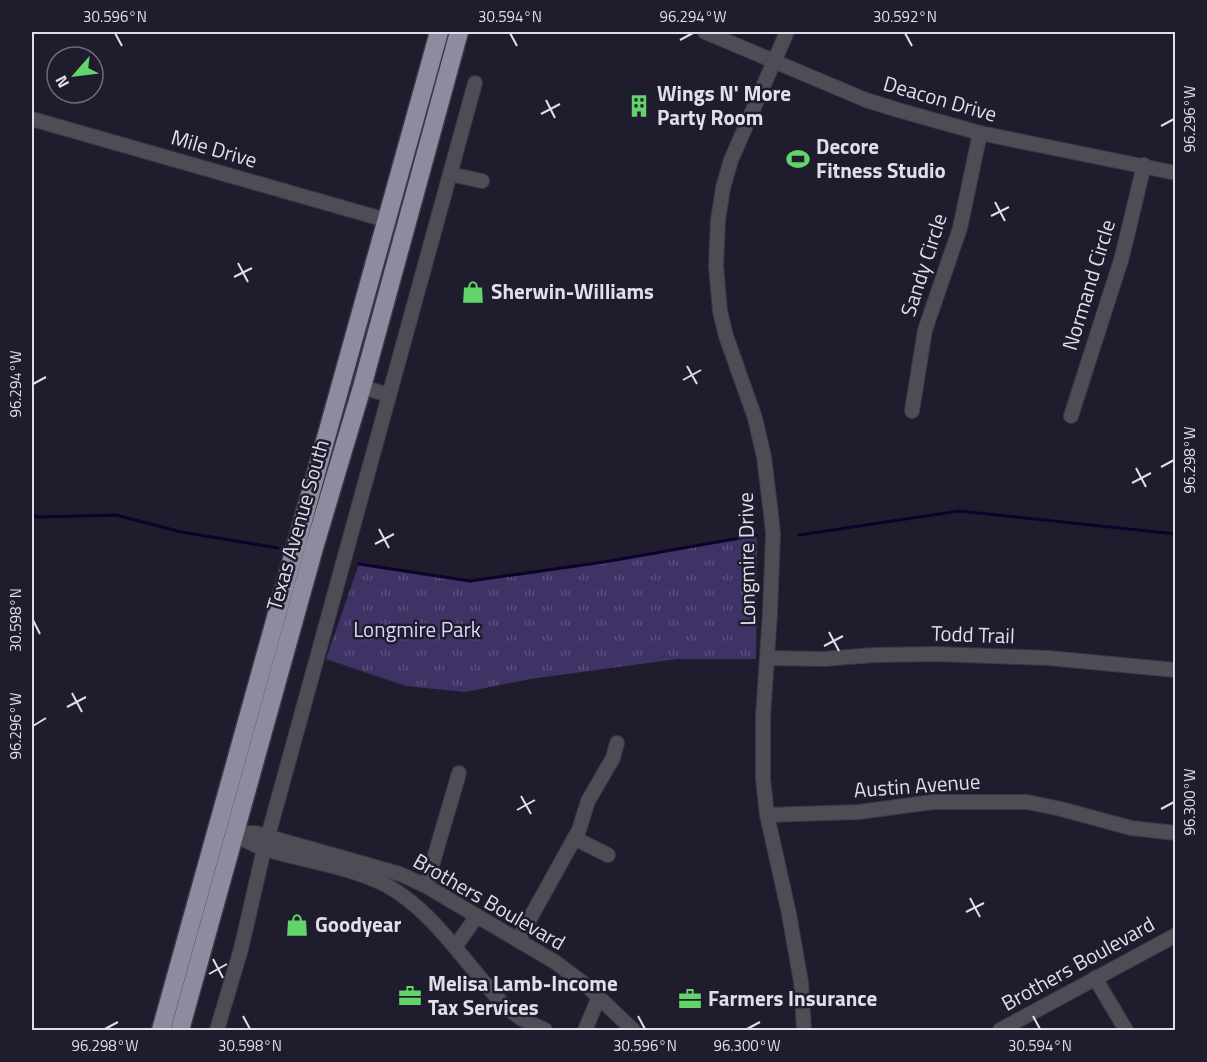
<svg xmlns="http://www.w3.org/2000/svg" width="1207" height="1062" font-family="'Titillium Web',sans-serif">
<defs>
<pattern id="park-tufts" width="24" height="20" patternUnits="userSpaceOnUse" patternTransform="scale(1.5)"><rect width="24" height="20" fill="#3f3365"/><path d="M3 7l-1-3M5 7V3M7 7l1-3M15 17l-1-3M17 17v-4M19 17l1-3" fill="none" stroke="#5a507b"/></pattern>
</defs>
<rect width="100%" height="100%" fill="#1f1d2d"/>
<path fill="url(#park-tufts)" d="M757,535L756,659H677L530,679L465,692L406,686L326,659L359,564L470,581L604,562Z"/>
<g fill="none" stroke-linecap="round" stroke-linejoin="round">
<g stroke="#0f012a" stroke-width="3">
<path d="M32,515L37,517L116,515L181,532L278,548"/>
<path d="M799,535L959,511L1176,534"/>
<path d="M359,564L470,581L604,562L757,535"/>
</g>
<g stroke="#3a3847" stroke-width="16">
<g id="minor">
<path d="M705,32L866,100L898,110L980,133L1176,173"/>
<path d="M787,32L731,160L723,188L718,220L716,266L720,311L726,336L755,418L764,457L771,514L773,534L770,613L763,717V779L767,815L789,914L801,982L804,1030"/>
<path d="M32,119L386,220"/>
<path d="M450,174L482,181"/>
<path d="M362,387L389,395"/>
<path d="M912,411L925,330L960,228L980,133"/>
<path d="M1071,416L1122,257L1144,165"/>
<path d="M769,658L823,659L874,655L936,654L1048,658L1176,670"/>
<path d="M767,815L859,812L933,802H1027L1061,809L1131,828L1176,833"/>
<path d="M233,834C243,839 252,844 262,848C302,861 349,866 386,885C437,913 468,969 508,1009L522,1019L545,1030"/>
<path d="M234,834L255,833L400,874L426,886L555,962L587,986L633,1030"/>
<path d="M268,836L475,83"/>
<path d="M574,838L608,855"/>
<path d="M426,886L459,773"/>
<path d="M518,940L579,830L588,801L613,758L617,743"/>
<path d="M455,947L477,916"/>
<path d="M1095,978L1126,1030"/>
<path d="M217,1030L241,949L264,849"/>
<path d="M585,1030L599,997"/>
<path d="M1000,1030L1176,935"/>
</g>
</g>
<g stroke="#3a3847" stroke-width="21">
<g id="highway">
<path d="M161,1030L439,32"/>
<path d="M180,1030L314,548L362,387L459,32"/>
</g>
</g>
<use href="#minor" stroke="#4e4d55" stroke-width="14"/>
<use href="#highway" stroke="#8e8ba0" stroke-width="18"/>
</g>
<path fill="none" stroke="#dfdee9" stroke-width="2" d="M115,33L122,46M510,33L517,46M905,33L912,46M680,40L693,33M546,100L555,118M541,114L560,104M1161,126L1174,119M995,202L1005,221M991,216L1009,207M238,263L248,282M234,277L252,268M687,366L697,384M683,380L701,370M33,384L46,377M1161,467L1174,460M1136,468L1146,487M1132,483L1151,473M379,529L389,548M375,544L394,534M33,620L40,634M829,632L839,651M824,646L843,636M72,693L82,712M67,707L86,697M33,726L46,718M521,796L531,814M1161,809L1174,802M517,810L535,800M970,898L980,917M966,912L984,903M213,959L223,978M209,974L227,964M243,1016L250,1029M638,1016L645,1029M1033,1016L1040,1029M105,1029L118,1022M747,1029L760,1022"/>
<defs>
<g id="building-bare" transform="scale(1.8)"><path d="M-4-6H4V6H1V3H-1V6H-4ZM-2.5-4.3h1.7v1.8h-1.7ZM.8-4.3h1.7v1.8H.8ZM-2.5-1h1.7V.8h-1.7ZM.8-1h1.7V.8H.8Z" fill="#62d469" stroke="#1f1d2d" stroke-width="2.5" paint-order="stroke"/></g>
<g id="stadium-bare" transform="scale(1.8)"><path d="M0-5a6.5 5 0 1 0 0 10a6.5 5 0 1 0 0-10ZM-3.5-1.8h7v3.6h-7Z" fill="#62d469" stroke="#1f1d2d" stroke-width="2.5" paint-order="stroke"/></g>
<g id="shop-bare" transform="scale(1.8)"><path d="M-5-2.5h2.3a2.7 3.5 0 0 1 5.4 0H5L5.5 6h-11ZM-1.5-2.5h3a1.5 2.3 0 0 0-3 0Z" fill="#62d469" stroke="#1f1d2d" stroke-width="2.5" paint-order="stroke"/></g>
<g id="office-bare" transform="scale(1.8)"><path d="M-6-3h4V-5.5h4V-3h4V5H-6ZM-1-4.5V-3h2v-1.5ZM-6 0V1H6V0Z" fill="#62d469" stroke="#1f1d2d" stroke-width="2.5" paint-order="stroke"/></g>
</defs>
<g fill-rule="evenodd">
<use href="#building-bare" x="639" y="106"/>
<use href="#stadium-bare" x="798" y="159"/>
<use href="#shop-bare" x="473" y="292"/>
<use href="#shop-bare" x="297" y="925"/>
<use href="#office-bare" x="410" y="996"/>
<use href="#office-bare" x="690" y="999"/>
</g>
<g text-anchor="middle" stroke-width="5" stroke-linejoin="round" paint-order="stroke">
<g font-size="21" font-weight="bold" fill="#dfdee9" stroke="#1f1d2d" text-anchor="start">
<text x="657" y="101">Wings N' More<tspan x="657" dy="24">Party Room</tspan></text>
<text x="816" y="154">Decore<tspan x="816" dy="24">Fitness Studio</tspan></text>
<text x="491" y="299">Sherwin-Williams</text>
<text x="315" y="932">Goodyear</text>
<text x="428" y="991">Melisa Lamb-Income<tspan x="428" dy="24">Tax Services</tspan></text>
<text x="708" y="1006">Farmers Insurance</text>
</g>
<g font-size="21" fill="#dfdee9" stroke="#1f1d2d">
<text transform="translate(940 99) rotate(16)" y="7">Deacon Drive</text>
<text transform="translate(214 149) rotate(16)" y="7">Mile Drive</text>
<text transform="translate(924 265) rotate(-72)" y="7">Sandy Circle</text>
<text transform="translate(1089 285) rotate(-73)" y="7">Normand Circle</text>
<text transform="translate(298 525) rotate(-74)" y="7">Texas Avenue South</text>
<text transform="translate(747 559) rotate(-91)" y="7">Longmire Drive</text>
<text transform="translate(973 635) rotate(2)" y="7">Todd Trail</text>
<text transform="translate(917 786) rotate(-4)" y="7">Austin Avenue</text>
<text transform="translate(489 902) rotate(30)" y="7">Brothers Boulevard</text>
<text transform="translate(1078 964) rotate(-29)" y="7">Brothers Boulevard</text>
</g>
<g font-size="21" fill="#dad5fb" stroke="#1f1d2d">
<text x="417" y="637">Longmire Park</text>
</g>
</g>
<rect width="1207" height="1062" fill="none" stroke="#1f1d2d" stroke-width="66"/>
<g transform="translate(75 75) rotate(242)"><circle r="28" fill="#1f1d2d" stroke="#6c6a78" stroke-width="1.5"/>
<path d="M0-4.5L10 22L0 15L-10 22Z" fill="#62d469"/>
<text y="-9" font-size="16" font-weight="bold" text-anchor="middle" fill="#dfdee9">N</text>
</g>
<rect x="33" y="33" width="1141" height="996" fill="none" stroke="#dfdee9" stroke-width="2"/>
<g font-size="15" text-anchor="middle" fill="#dfdee9">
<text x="115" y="22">30.596°N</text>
<text x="510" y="22">30.594°N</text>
<text x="693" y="22">96.294°W</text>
<text x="905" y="22">30.592°N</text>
<text transform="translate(1190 119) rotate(-90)" y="5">96.296°W</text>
<text transform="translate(16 384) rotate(-90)" y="5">96.294°W</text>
<text transform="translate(1190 460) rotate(-90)" y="5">96.298°W</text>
<text transform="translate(16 620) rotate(-90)" y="5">30.598°N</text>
<text transform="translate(16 726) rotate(-90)" y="5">96.296°W</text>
<text transform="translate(1190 802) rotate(-90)" y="5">96.300°W</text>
<text x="105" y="1051">96.298°W</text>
<text x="250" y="1051">30.598°N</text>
<text x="645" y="1051">30.596°N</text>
<text x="747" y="1051">96.300°W</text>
<text x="1040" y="1051">30.594°N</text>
</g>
</svg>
